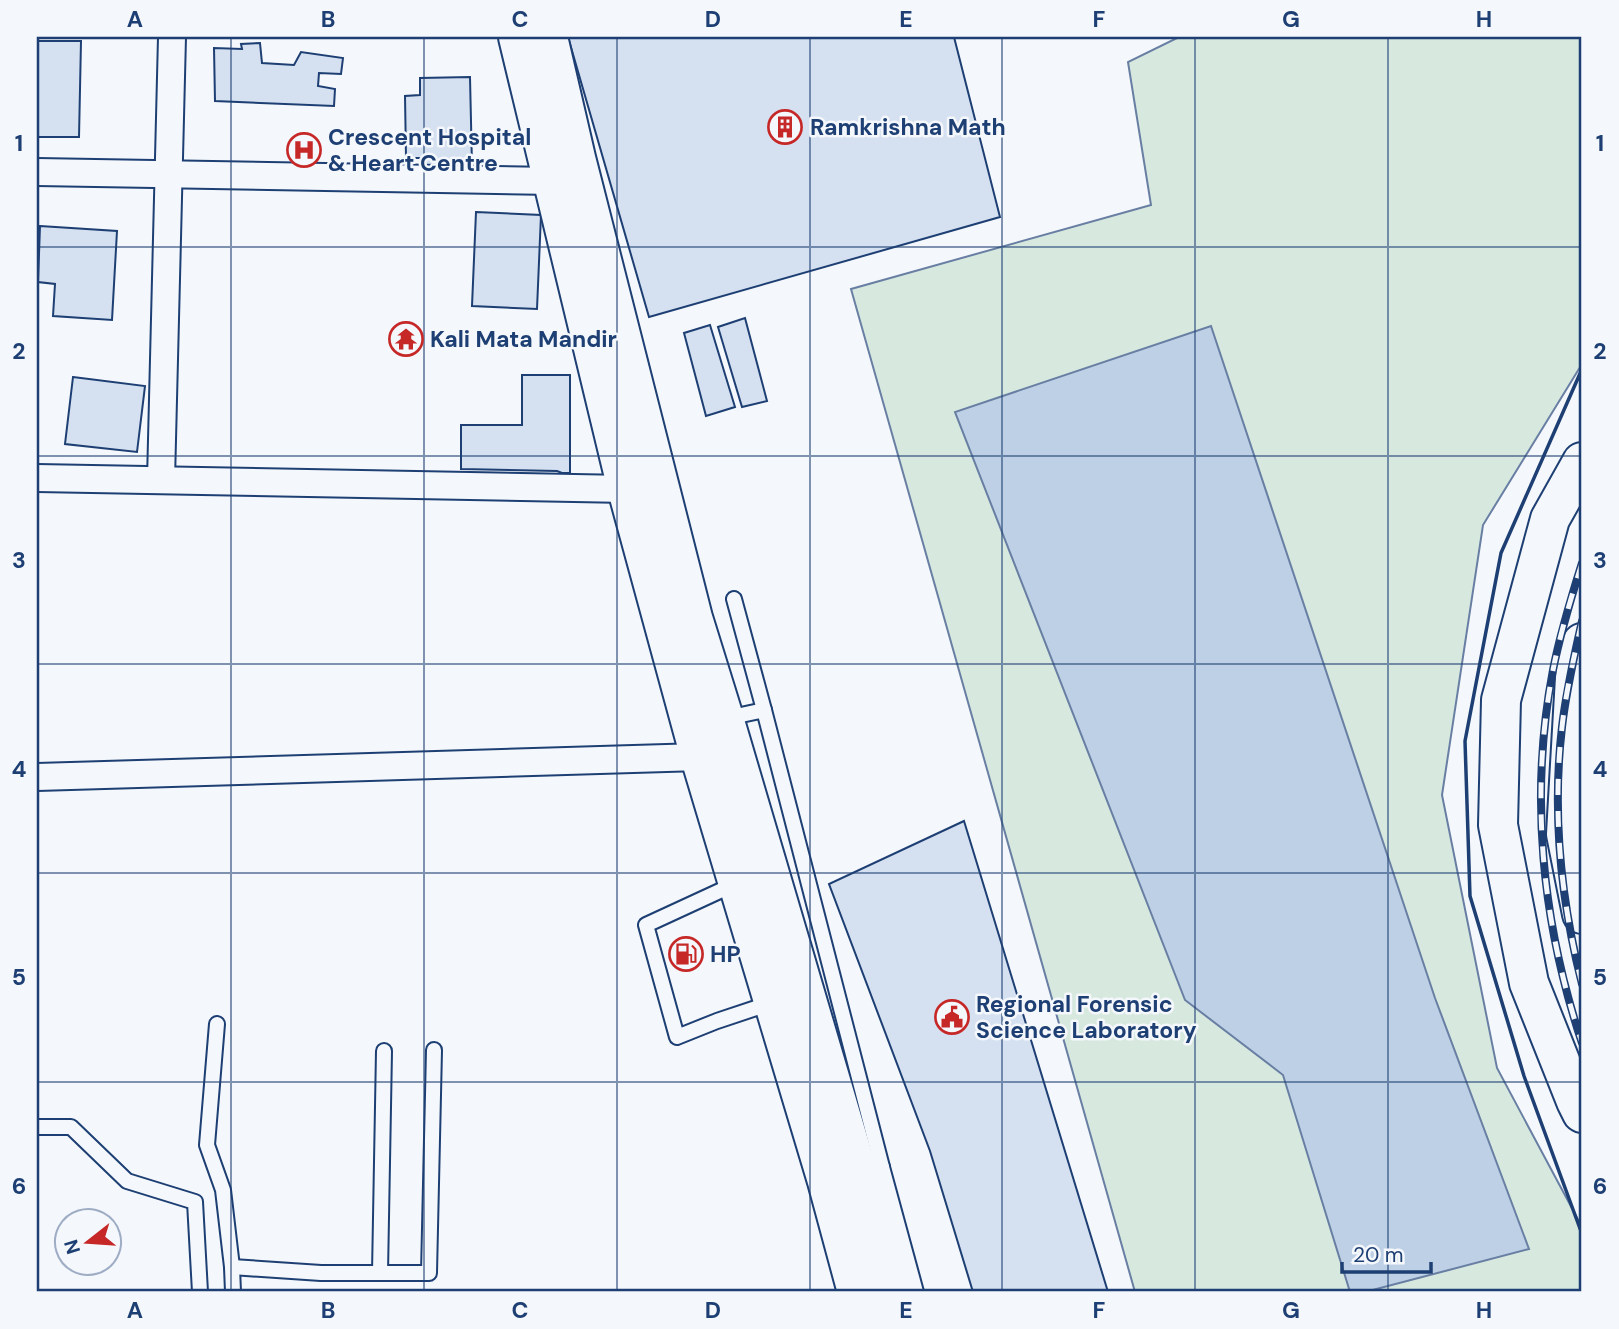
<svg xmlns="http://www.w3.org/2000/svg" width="1619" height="1329" font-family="'DM Sans',sans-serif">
<rect width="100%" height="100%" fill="#f4f7fb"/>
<path fill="#d7e8df" stroke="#687fa3" stroke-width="2" d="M1179,37H1582V364L1483,525L1442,795L1497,1068L1582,1227V1292H1135L851,289L1151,205L1128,62Z"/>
<path fill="#bed0e5" stroke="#687fa3" stroke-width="2" d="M1211,326L1435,998L1529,1249L1365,1292H1350L1283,1075L1185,1000L955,412Z"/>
<g fill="#d5e0f0" stroke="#1d3f73" stroke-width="2">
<path d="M568,37H954L1000,217L649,317Z"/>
<path d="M37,41H81L79,137H37Z"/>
<path d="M260,43L262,63L294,65L301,52L343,58L341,74L319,73L318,86L335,89L334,106L215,101L214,48L242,49L241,44Z"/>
<path d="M470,77L472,166L425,167V158H406L405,96L420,95V78Z"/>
<path d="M476,212L541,215L537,309L472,306Z"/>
<path d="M40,226L117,231L112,320L53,316L55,284L38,282Z"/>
<path d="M745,318L767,401L742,407L718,327Z"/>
<path d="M710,325L735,407L706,416L684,333Z"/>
<path d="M522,375H570V473H562L557,471L461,469V425H522Z"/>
<path d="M73,377L145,386L137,452L65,444Z"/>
<path d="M964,821L1108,1292H973L930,1151L829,884Z"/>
</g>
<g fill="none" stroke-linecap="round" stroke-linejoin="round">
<g stroke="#1d3f73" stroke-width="18">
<g id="lane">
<path d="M734,599L764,710"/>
<path d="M727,718L764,710L882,1167"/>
<path d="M737,883L646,925L677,1037L717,1021L771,1003"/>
<path d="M217,1024L207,1145L223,1190L232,1267L233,1292"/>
<path d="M37,1127H71L127,1181L195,1202L200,1292"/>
<path d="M874,1169L882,1167L916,1292"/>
<path d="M232,1267L321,1273H429L434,1050"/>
<path d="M380,1273L384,1051"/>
</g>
</g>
<g stroke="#1d3f73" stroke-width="30">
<g id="street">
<path d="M37,172L553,181L567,179"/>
<path d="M37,478L627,489L642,486"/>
<path d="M161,480L172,37"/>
<path d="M37,777L700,757"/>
</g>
</g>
<g stroke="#1d3f73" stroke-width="42">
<g id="secondary">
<path d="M518,37L627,489L700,757L827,1181L857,1292"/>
<path d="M548,37L576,158L693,618L724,718L858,1173L890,1292"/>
<path d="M1582,462L1550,519L1501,700L1498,825L1529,983L1576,1101L1582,1113"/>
<path d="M1582,643L1576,660L1566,834L1582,914"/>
</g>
</g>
<use href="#lane" stroke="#f4f7fb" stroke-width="14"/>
<use href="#street" stroke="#f4f7fb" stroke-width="26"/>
<use href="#secondary" stroke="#f4f7fb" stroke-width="38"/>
<g stroke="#1d3f73" stroke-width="8">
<g id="rail">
<path d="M1582,563C1571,598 1560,634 1553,670C1529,795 1542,923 1582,1043"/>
<path d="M1582,621C1574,657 1566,691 1562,727C1552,813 1561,901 1582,984"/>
</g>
</g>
<use href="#rail" stroke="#f4f7fb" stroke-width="5" stroke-dasharray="16" stroke-linecap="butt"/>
<path stroke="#1d3f73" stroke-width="3.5" d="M1582,369L1501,553L1465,741L1470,896L1524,1076L1582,1234"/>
</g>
<path fill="none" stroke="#1d3f73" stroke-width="2" stroke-opacity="0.55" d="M231,37V1292M424,37V1292M617,37V1292M810,37V1292M1002,37V1292M1195,37V1292M1388,37V1292M37,247H1582M37,456H1582M37,664H1582M37,873H1582M37,1082H1582"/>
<defs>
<g id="building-ring" transform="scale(1.75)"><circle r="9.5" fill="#f4f7fb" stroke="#c62828" stroke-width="1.5"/><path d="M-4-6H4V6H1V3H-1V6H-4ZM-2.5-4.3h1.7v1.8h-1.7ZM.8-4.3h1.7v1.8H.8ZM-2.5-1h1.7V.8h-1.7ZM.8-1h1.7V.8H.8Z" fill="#c62828"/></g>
<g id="hospital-ring" transform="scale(1.75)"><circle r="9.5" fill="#f4f7fb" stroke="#c62828" stroke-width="1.5"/><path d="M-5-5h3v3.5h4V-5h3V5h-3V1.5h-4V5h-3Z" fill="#c62828"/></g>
<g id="temple-ring" transform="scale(1.75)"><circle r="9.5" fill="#f4f7fb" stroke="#c62828" stroke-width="1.5"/><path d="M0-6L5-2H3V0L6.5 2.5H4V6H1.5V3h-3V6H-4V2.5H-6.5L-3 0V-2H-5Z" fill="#c62828"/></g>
<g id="fuel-ring" transform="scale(1.75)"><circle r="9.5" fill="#f4f7fb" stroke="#c62828" stroke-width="1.5"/><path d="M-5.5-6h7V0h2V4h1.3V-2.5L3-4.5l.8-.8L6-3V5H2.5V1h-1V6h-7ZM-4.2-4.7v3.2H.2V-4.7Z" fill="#c62828"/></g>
<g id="civic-ring" transform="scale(1.75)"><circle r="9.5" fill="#f4f7fb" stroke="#c62828" stroke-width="1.5"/><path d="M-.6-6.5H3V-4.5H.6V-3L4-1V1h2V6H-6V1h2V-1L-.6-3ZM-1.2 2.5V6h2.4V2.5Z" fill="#c62828"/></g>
</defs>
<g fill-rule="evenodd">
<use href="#building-ring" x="785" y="127"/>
<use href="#hospital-ring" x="304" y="150"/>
<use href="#temple-ring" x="406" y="339"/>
<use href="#fuel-ring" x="686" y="954"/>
<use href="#civic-ring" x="952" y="1017"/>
</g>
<g text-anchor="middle" stroke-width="5" stroke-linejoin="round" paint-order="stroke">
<g font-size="23" font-weight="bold" fill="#1d3f73" stroke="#f4f7fb" text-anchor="start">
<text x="810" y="135">Ramkrishna Math</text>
<text x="328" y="145">Crescent Hospital<tspan x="328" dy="26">&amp; Heart Centre</tspan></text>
<text x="430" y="347">Kali Mata Mandir</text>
<text x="710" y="962">HP</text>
<text x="976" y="1012">Regional Forensic<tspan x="976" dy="26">Science Laboratory</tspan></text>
</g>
</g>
<rect width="1619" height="1329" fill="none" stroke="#f4f7fb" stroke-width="77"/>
<g transform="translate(88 1242) rotate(253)"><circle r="33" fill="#f4f7fb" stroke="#9eadc5" stroke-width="2"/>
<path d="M0-5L12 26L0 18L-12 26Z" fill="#c62828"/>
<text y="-10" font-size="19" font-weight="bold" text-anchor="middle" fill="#1d3f73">N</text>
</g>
<path d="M1342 1262v10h89v-10" fill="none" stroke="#1d3f73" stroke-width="3.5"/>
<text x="1353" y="1262" font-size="21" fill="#1d3f73" stroke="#f4f7fb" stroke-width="5" paint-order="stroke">20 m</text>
<rect x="38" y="38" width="1542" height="1252" fill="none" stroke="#1d3f73" stroke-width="2.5"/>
<g font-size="23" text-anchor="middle" font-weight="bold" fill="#1d3f73">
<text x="135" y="27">A</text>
<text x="328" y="27">B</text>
<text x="520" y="27">C</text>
<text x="713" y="27">D</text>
<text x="906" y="27">E</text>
<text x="1099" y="27">F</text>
<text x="1291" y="27">G</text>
<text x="1484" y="27">H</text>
<text x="19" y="151">1</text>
<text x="1600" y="151">1</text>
<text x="19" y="359">2</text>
<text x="1600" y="359">2</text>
<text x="19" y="568">3</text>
<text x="1600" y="568">3</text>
<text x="19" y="777">4</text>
<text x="1600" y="777">4</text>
<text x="19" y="985">5</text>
<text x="1600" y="985">5</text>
<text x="19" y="1194">6</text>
<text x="1600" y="1194">6</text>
<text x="135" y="1318">A</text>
<text x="328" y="1318">B</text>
<text x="520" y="1318">C</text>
<text x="713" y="1318">D</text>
<text x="906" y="1318">E</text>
<text x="1099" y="1318">F</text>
<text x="1291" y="1318">G</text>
<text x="1484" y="1318">H</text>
</g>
</svg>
